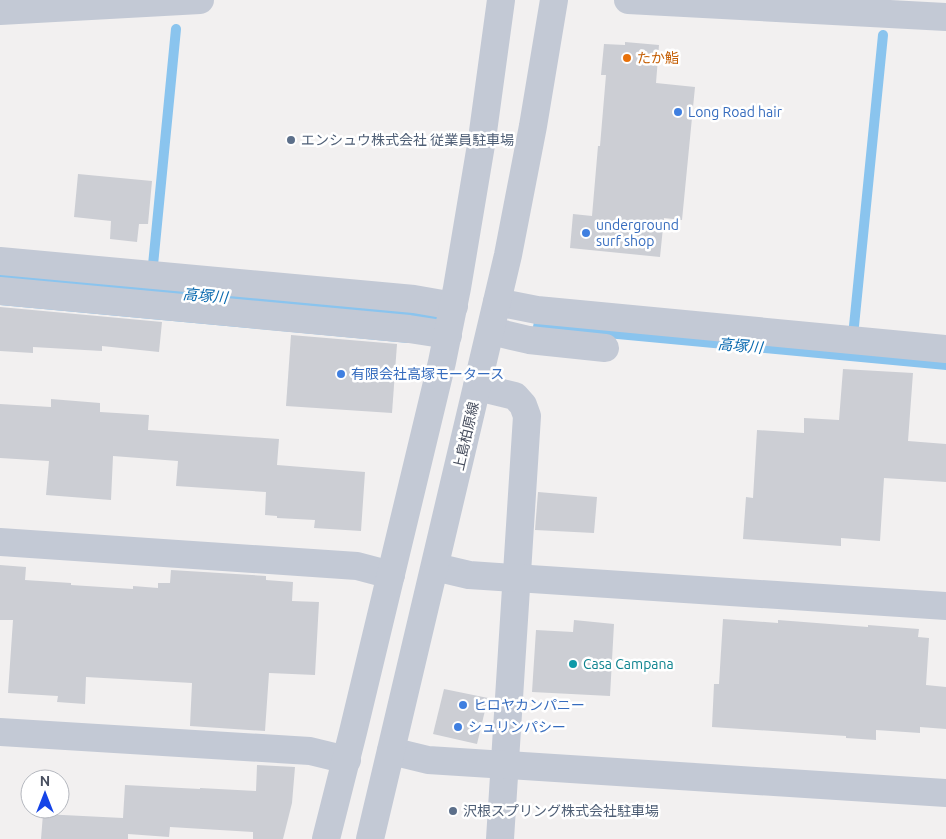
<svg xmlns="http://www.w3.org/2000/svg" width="946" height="839" font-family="Ubuntu,'Noto Sans JP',sans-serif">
<rect width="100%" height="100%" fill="#f2f0f0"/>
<path fill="#8ac4ee" d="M534,322L946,360V370L532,331Z"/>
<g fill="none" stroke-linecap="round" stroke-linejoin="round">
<g stroke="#8ac4ee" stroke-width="10">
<path d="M153,265L176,29"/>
<path d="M854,326L883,35"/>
</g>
<path stroke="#8ac4ee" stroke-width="56" d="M0,277L411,315"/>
</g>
<g fill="#ccced4">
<path d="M625,42L659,45L656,83L695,87L682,220L664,218L660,257L570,248L573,214L592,216L598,146H600L606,75H601L604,44L625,45Z"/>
<path d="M78,174L152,181L148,224H139L137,242L110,239L111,221L74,217Z"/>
<path d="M0,307L162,322L159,352L102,346V351L33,347V353L0,351Z"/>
<path d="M291,335L397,344L392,413L286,406Z"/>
<path d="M843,369L913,373L908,441L946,444V482L884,478L880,541L841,538V546L743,539L746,497L753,498L757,430L804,433V418L839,420Z"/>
<path d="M51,399L100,403V412L149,415L148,430L279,439L277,465L365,472L361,531L314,528L315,520L277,518V516L265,515L266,492L176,486L178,461L113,456L111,500L46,495L49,461L0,458V404L51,407Z"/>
<path d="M538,492L597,497L594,533L535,530Z"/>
<path d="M0,565L26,567L25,580L71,583V585L133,589V586L158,588V583H170L171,570L266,576V580L293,582L292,601L319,602L315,675L269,673L265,731L190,726L192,683L86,677L85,704L57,702L58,696L8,693L13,620H0Z"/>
<path d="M723,619L778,623V620L868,627V625L919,629L918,637L929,638L926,685L946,687V729L920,727V733L876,730V740L846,738V736L712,727L714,684H719Z"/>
<path d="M574,620L614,624L610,696L532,692L536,630L573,632Z"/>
<path d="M444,689L488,698L477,744L433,734Z"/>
<path d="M257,765L295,767L292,803L283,839H253V832L170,827L169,837L128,834V839H41L43,814L123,818L125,785L200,789V788L256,791Z"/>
</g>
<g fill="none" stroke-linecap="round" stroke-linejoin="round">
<g stroke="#c3c9d5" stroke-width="28">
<path d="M628,0L946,17"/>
<path d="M0,11L200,0"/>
<path d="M0,261L414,299L454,306"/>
<path d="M0,291L409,329L448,335"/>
<path d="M497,302L537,310L946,349"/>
<path d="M491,331L529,340L605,348"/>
<path d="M477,387L515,396L523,405L527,416L500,839"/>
<path d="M0,542L357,566L391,575"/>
<path d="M435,567L469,575L946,606"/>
<path d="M0,732L310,751L347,760"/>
<path d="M391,751L428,760L946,793"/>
<path d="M326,839L353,732L442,362L457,288L482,139L501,0"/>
<path d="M370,839L508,255L533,126L554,0"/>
</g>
</g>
<circle fill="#e8710a" stroke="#fff" stroke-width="2" cx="627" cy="58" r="5"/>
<g fill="#3f7fe0" stroke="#fff" stroke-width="2">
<circle cx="678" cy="112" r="5"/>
<circle cx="586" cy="233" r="5"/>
<circle cx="341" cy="374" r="5"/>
<circle cx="463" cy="705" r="5"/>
<circle cx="458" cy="727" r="5"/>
</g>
<g fill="#5c6f8a" stroke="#fff" stroke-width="2">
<circle cx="291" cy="140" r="5"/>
<circle cx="453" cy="811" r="5"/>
</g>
<circle fill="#0f9aa8" stroke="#fff" stroke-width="2" cx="573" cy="664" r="5"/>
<g text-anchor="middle" stroke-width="5" stroke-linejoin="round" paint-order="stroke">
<g font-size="14" fill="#c56008" stroke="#fff" text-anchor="start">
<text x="637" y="63">たか鮨</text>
</g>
<g font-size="14" fill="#366cbe" stroke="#fff" text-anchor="start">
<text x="688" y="117">Long Road hair</text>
<text x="596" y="230">underground<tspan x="596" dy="16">surf shop</tspan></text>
<text x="351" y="379">有限会社高塚モータース</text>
<text x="473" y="710">ヒロヤカンパニー</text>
<text x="468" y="732">シュリンパシー</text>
</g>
<g font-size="14" fill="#4e5e75" stroke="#fff" text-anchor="start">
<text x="301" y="145">エンシュウ株式会社 従業員駐車場</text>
<text x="463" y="816">沢根スプリング株式会社駐車場</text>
</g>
<g font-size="14" fill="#474e5e" stroke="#fff">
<text transform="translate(466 436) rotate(-77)" y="5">上島柏原線</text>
</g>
<g font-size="14" fill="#0d838f" stroke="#fff" text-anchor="start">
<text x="583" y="669">Casa Campana</text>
</g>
<g font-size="15" font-style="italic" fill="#0969af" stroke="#fff">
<text transform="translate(205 296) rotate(5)" y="5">高塚川</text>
<text transform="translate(740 346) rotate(5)" y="5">高塚川</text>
</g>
</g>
<g transform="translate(45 794)"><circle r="24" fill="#ffffff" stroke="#b5b8bf"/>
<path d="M0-4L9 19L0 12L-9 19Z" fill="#1544e7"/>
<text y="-8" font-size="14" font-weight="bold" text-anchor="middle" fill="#474e5e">N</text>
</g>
</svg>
